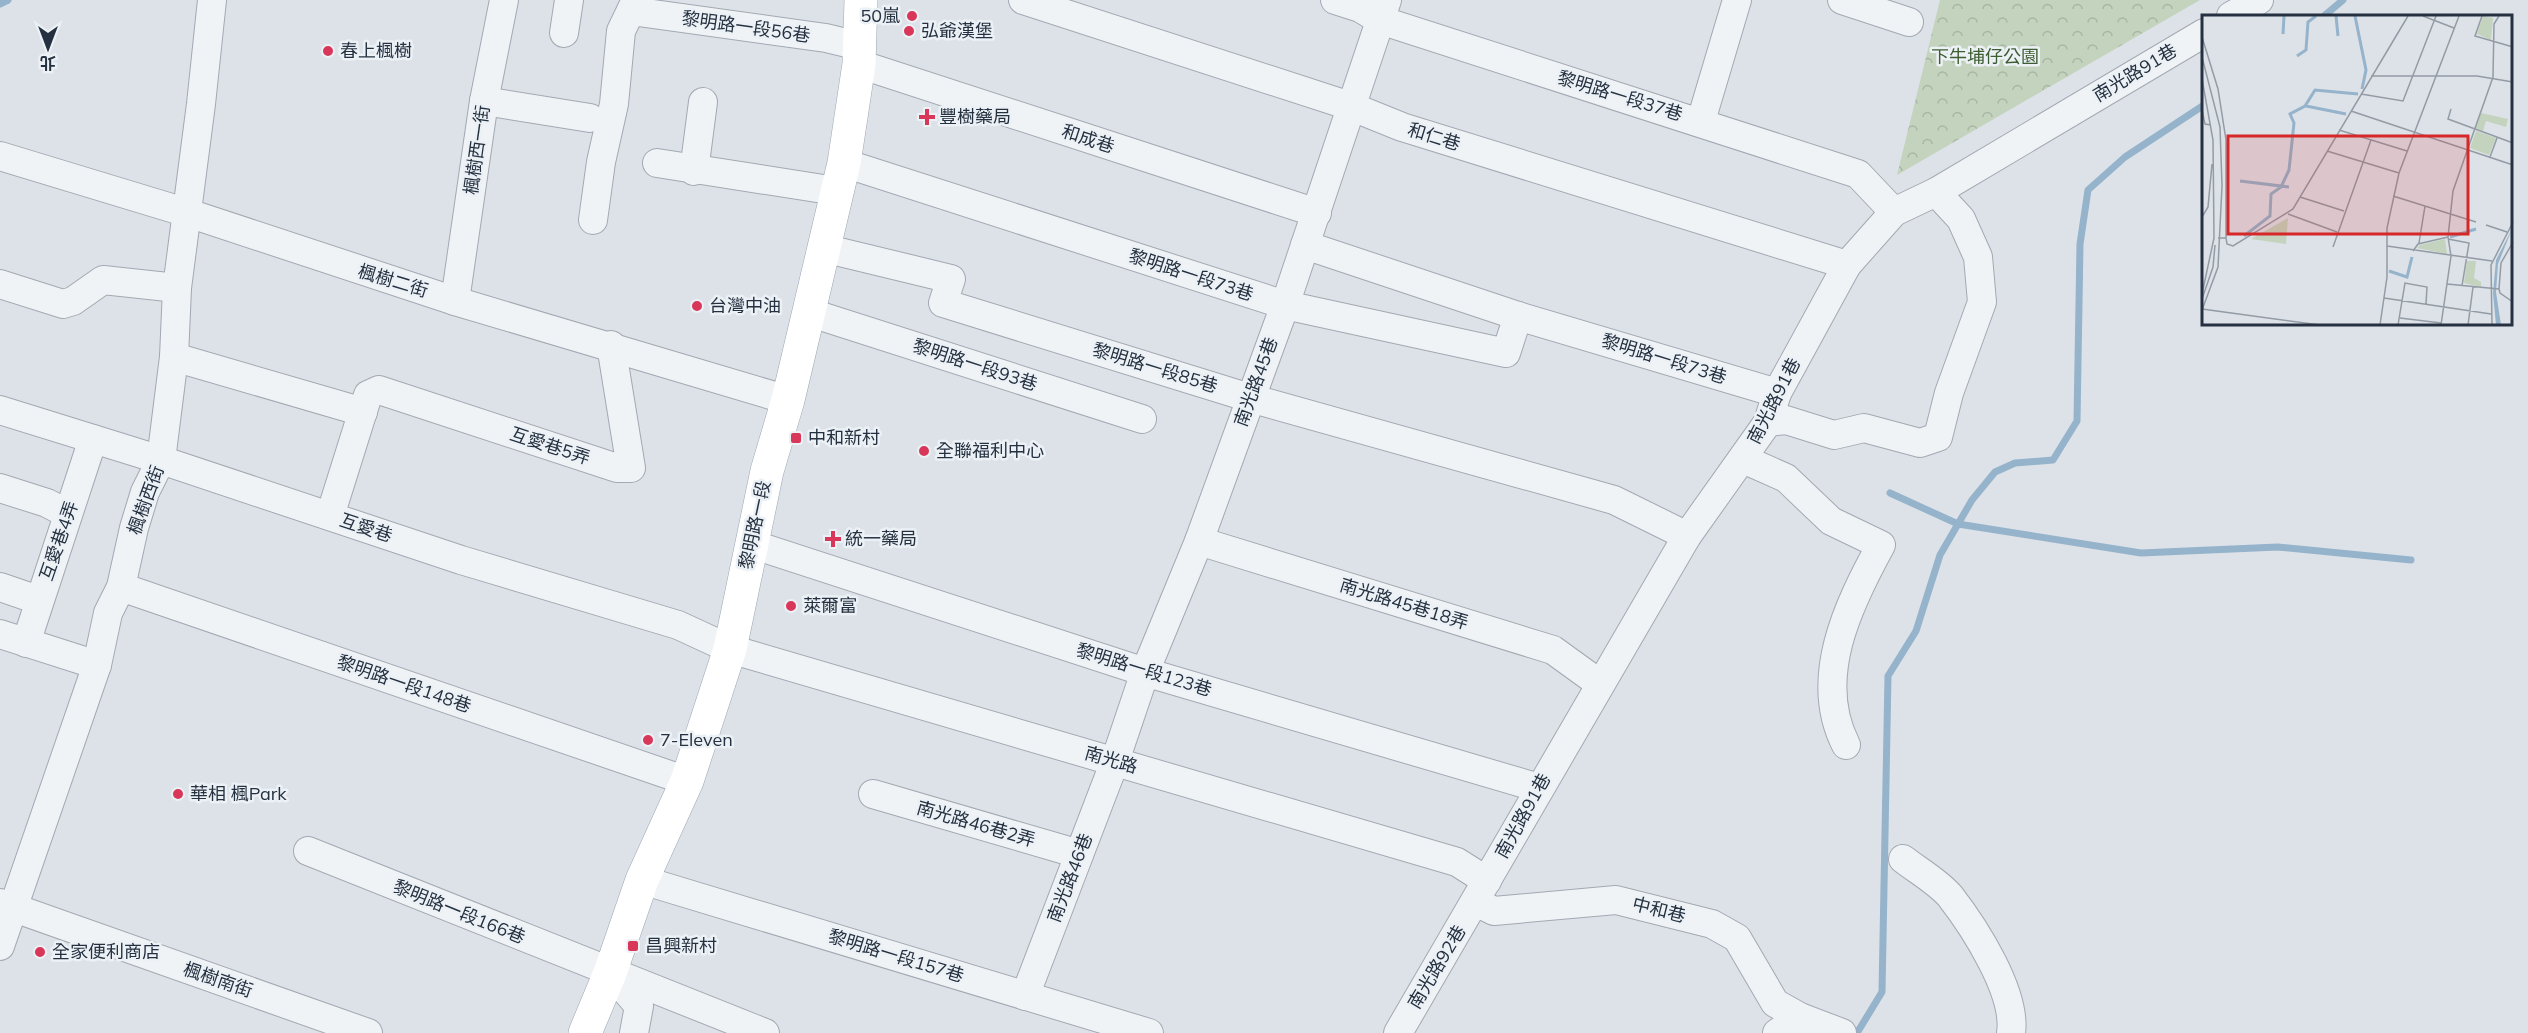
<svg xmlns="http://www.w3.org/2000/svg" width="2528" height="1033" font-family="Mulish,'Noto Sans TC',sans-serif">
<defs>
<pattern id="forest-crowns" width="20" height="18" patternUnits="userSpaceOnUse" patternTransform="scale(1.5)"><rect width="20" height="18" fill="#c4d3bd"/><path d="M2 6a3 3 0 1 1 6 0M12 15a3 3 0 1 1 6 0" fill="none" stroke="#a8b6a4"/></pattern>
</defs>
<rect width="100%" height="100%" fill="#dde2e8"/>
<path fill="url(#forest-crowns)" d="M1940,0H2200L1897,175Z"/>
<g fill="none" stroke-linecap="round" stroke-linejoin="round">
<g stroke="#95b3cb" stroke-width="7">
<path d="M0,4L8,0"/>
<path d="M2324,16L2343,0"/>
<path d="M1890,493L1958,524L2141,553L2278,547L2411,560"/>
<path d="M1857,1033L1882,992L1888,676L1916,631L1940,555L1972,500L1995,472L2015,463L2053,460L2077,421L2080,244L2088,190L2125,157L2204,105"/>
</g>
<g stroke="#a2a9b2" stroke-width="30">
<g id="minor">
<path d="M1023,0L1350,106L1402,127L1847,265"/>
<path d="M1335,0L1360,8L1380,20L1858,174L1894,212"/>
<path d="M1842,0L1909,22"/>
<path d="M631,11L826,38L859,46"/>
<path d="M2231,16L2259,0"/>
<path d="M564,33L569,0"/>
<path d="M859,64L1317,213"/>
<path d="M484,101L590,118"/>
<path d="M1701,121L1737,0"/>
<path d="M0,156L188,213L455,301L788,400"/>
<path d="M657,163L836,191"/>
<path d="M844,163L1285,305L1506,353L1518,316"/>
<path d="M694,171L703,102"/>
<path d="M593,220L601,162L614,104L621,31L636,0"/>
<path d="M1305,245L1518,316L1777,393"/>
<path d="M823,248L951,279L943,303L1250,398L1614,500L1687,536"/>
<path d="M0,284L63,304L73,301L103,280L177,288"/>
<path d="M455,301L484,101L504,0"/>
<path d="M808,312L1142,419"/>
<path d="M174,357L363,412"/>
<path d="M0,410L161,460L461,560L678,625L730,649L1457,862L1487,881"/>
<path d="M1768,422L1786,420L1834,435L1864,428L1920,443L1938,437L1949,393L1982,302L1978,257L1961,219L1936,192"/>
<path d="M1743,459L1786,478L1831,521L1881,545C1848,605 1812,679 1846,745"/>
<path d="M0,488L47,503L68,514"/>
<path d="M330,516L368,395L379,390L617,468H631L611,345"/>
<path d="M1199,541L1553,650L1600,684"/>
<path d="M751,544L1145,672L1539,788"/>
<path d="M0,587L38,600"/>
<path d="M121,587L687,781"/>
<path d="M0,634L97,665"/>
<path d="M26,643L93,439"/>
<path d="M873,794L1079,854"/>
<path d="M308,851L765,1033"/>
<path d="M1903,859C1917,870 1938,882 1950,896C1974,927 2017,993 2011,1033"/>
<path d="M642,880L1149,1033"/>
<path d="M1476,902L1494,911L1616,900L1712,924L1737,938L1775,1003L1800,1017L1842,1033"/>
<path d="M0,903L368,1033"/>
<path d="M0,946L97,665L108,613L121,587L134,528L145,492L161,460L174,357L177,288L201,104L212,0"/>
<path d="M612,975L639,1006L634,1033"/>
<path d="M1025,996L1115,761L1145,672L1199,541L1285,305L1387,0"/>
<path d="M1398,1033L1687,536L1768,422L1777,393L1847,265L1894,212L1936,192L2204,33"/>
<path d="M1777,1033L1800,1017"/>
</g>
</g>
<g stroke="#9ba7b5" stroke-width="34">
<path id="major" d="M585,1033L610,973L642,880L687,781L730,649L767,471L788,400L844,163L859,64L861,0"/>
</g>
<use href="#minor" stroke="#f0f3f6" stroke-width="28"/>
<use href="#major" stroke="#fff" stroke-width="33"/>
</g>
<g fill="#d8375a" stroke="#ecf1f6" stroke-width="2">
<circle cx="912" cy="16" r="6"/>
<circle cx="909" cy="31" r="6"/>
<circle cx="328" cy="51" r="6"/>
<path d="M924 108h6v6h6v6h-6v6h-6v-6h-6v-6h6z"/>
<circle cx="697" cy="306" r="6"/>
<rect x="790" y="432" width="12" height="12" rx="3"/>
<circle cx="924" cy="451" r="6"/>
<path d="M830 530h6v6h6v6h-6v6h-6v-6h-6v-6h6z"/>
<circle cx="791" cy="606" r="6"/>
<circle cx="648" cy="740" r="6"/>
<circle cx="178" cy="794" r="6"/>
<rect x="627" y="940" width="12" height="12" rx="3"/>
<circle cx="40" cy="952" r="6"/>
</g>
<g text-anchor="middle" stroke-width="5" stroke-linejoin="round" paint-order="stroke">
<g font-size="18" fill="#253140" stroke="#ecf1f6" text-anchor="start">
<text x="900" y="22" text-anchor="end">50嵐</text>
<text x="921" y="37">弘爺漢堡</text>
<text x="340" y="57">春上楓樹</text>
<text x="939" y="123">豐樹藥局</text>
<text x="709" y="312">台灣中油</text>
<text x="808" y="444">中和新村</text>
<text x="936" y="457">全聯福利中心</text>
<text x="845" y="545">統一藥局</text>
<text x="803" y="612">萊爾富</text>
<text x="660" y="746">7-Eleven</text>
<text x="190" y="800">華相 楓Park</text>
<text x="645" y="952">昌興新村</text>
<text x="52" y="958">全家便利商店</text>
</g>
<g font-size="18" fill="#253140" stroke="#ecf1f6">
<text transform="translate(746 27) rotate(8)" y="6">黎明路一段56巷</text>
<text transform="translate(2135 73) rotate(-31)" y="6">南光路91巷</text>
<text transform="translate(1620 96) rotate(17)" y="6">黎明路一段37巷</text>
<text transform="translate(1434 137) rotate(17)" y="6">和仁巷</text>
<text transform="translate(1088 139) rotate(18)" y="6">和成巷</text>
<text transform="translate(477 150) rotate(-82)" y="6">楓樹西一街</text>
<text transform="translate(1191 275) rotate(18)" y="6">黎明路一段73巷</text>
<text transform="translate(393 281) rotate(17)" y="6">楓樹二街</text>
<text transform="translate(1664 359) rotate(17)" y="6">黎明路一段73巷</text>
<text transform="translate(975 365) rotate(18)" y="6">黎明路一段93巷</text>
<text transform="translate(1155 368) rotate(17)" y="6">黎明路一段85巷</text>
<text transform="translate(1256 382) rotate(-70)" y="6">南光路45巷</text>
<text transform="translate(1774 401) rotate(-63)" y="6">南光路91巷</text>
<text transform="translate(550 446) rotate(18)" y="6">互愛巷5弄</text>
<text transform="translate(146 500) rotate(-70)" y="6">楓樹西街</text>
<text transform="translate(755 525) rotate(-78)" y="6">黎明路一段</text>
<text transform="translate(366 528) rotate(18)" y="6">互愛巷</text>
<text transform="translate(59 541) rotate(-71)" y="6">互愛巷4弄</text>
<text transform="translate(1404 604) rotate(17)" y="6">南光路45巷18弄</text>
<text transform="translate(1144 670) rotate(17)" y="6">黎明路一段123巷</text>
<text transform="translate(404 684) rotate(19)" y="6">黎明路一段148巷</text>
<text transform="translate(1111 760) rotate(16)" y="6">南光路</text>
<text transform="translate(1523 816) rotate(-61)" y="6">南光路91巷</text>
<text transform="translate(976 824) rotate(16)" y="6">南光路46巷2弄</text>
<text transform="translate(1070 878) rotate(-69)" y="6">南光路46巷</text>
<text transform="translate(1659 910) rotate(14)" y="6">中和巷</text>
<text transform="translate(459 912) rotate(22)" y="6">黎明路一段166巷</text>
<text transform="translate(896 956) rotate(17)" y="6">黎明路一段157巷</text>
<text transform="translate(1437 967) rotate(-59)" y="6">南光路92巷</text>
<text transform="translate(218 980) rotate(19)" y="6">楓樹南街</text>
</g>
<g font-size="18" fill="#3d5d32" stroke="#ecf1f6">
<text x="1985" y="63">下牛埔仔公園</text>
</g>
</g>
<g transform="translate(2202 15)">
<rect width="310" height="310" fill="#dde2e8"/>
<path d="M279,98L306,104L304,112L284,106L281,116L273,113Z" fill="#c4d3bd"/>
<path d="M281,1L291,3L289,25L275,19ZM274,116L294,123L287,140L268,133ZM86,203L84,229L49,224ZM243,224L245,239L215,233L218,230ZM265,246H274L272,263L279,267V272L262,268Z" fill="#c4d3bd"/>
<path d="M310,214L296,249L294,277L299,310H294L291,278L294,245Z" fill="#95b3cb"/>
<path fill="none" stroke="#95b3cb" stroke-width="3" d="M134,1L136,21M153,1L164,55L160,74M81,19L82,1M95,41L104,35L106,7L114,1M104,91L144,99M38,166L87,172M42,221L68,201L69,179L79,172L87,155L92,108L88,99L103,91L113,75L156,79M248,222L274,214M187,256L205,262L210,242"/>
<path fill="none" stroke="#939ba5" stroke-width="1.5" d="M221,1L252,13M280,1L273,21L311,32M0,22L16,74L24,125V223H16M0,42L18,112L20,171L16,252L0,295M169,61H275L311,67M0,64L11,125L12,223L0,279M159,79L201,86L234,1M249,94L246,104L311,128M0,95L3,109L9,110M149,96L311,150M137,115L205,136M125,136L197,158M288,142L295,123M191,181L274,207M98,182L142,196M86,199L135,217M0,202L6,192L10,149M284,210L305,217M24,223L25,229L31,231L91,194L206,1M246,224L267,228L260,271M217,228L223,191M185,231L290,246M131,232L169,125M211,236L216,229L246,222M245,269L297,274M297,274L299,248L311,227M297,274L298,278L311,287M182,283L289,299M0,284L11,252L13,230M0,294L118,310M198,303L239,308M178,310L185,262V213L197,158L257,1M196,310L203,268L225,272L224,289M239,310L249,241L246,222L251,176L291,62L292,9L297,1M266,310L271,272M290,310L289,250L311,207"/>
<path fill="#d62828" fill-opacity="0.15" stroke="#d62828" stroke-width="3" d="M26,121H266V219H26Z"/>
<rect width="310" height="310" fill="none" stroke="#253140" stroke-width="3"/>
</g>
<g transform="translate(48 48) rotate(180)" stroke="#ecf1f6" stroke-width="4.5" paint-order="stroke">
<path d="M0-4.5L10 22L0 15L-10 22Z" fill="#253140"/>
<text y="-9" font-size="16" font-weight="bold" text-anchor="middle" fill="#253140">北</text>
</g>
</svg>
